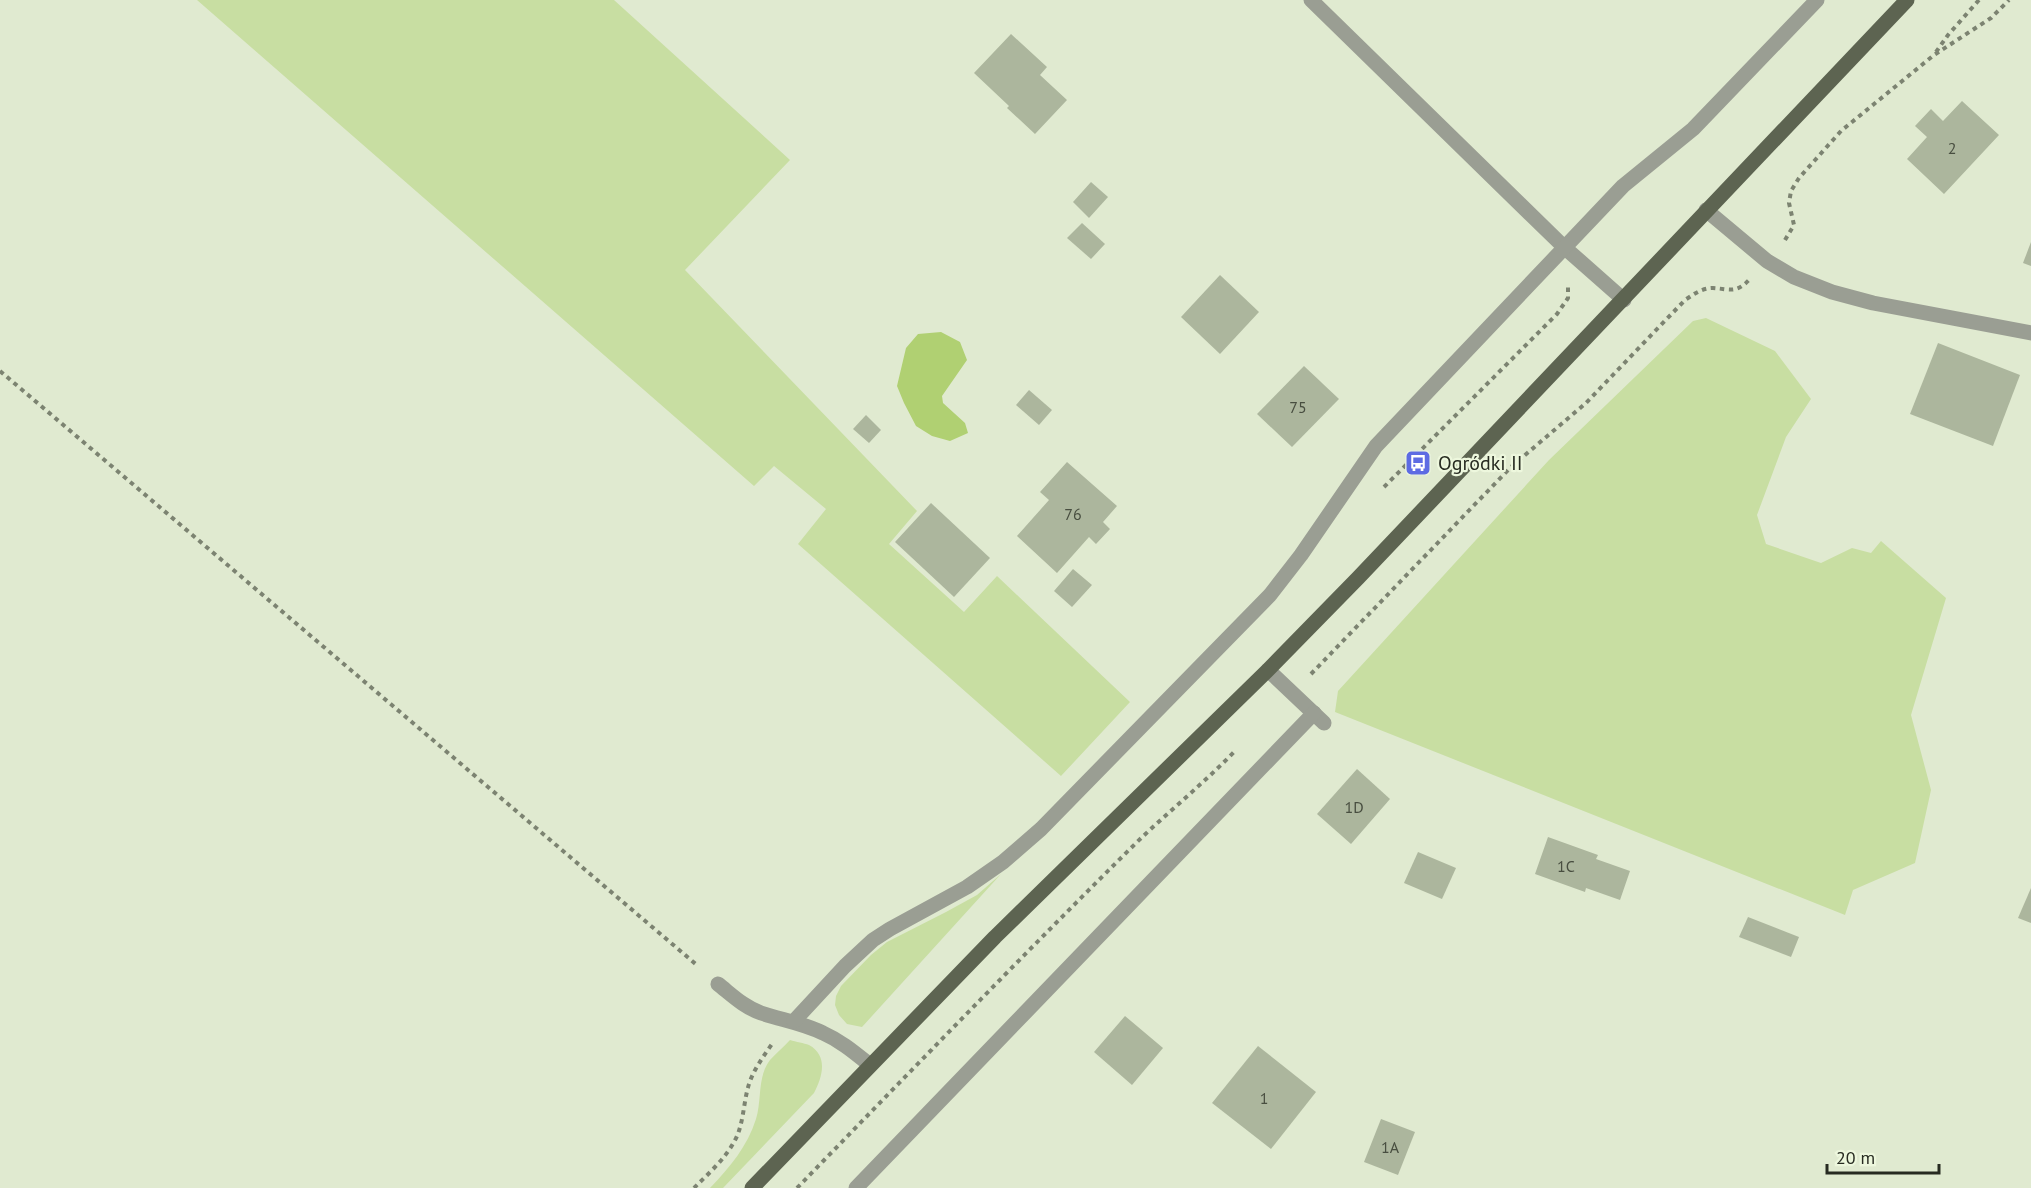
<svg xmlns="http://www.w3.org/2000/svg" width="2031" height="1188" font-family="'PT Sans',sans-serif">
<rect width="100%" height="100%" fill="#e0ead0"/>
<g fill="#c8dea2">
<path d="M197,0H614L790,160L685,270L917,511L889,544L964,612L997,576L1130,702L1061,776L798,544L826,509L774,466L754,486Z"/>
<path d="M1706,318L1775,351L1811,399L1786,437L1757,515L1766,544L1821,563L1852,548L1871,553L1881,541L1946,598L1911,715L1931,790L1915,863L1853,890L1845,915L1335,712L1338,691L1549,460L1693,321Z"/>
<path d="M1001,874L862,1027L847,1024L839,1015L835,1005L836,996L841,986L871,955L887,942L946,912L977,895Z"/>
<path d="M790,1040C796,1042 804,1043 809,1045C829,1056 822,1078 814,1093L723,1188H710C730,1167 747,1147 756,1119C762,1100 757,1077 770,1060C776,1053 784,1047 790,1040Z"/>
</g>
<path fill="#b0d072" d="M941,332L960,342L967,360L942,396L943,403L965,423L968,433L950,441L932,436L916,426L904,403L897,386L906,348L918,334Z"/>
<g fill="#acb69d">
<path d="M1011,34L1047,67L1040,75L1067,100L1035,134L1007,108L1009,106L974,73Z"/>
<path d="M1962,101L1999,135L1944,194L1907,159L1927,137L1915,126L1931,109L1943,121Z"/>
<path d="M1091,182L1108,197L1089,218L1073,202Z"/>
<path d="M1082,223L1105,244L1091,259L1067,238Z"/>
<path d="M2031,242V266L2023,263Z"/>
<path d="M1220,275L1259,312L1220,354L1181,317Z"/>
<path d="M1938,343L2020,375L1993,446L1910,414Z"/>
<path d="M1304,366L1339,399L1292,447L1257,414Z"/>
<path d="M1029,390L1052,410L1039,425L1016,405Z"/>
<path d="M866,415L881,430L869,443L853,429Z"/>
<path d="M1067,462L1117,506L1103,522L1110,529L1096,544L1089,537L1057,573L1017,536L1049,500L1040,492Z"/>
<path d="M931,503L990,558L954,597L895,542Z"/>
<path d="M1073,569L1092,585L1072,607L1054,591Z"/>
<path d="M1357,769L1390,799L1351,844L1317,814Z"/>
<path d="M1548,837L1598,855L1596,859L1630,871L1620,900L1586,888L1585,892L1535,874Z"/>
<path d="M1418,852L1456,868L1442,899L1404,883Z"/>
<path d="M2031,888V923L2018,918Z"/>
<path d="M1748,917L1799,937L1791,957L1739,937Z"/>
<path d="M1125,1016L1163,1048L1132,1085L1094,1052Z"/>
<path d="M1258,1046L1316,1092L1271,1149L1212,1103Z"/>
<path d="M1381,1119L1415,1132L1398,1175L1364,1162Z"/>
</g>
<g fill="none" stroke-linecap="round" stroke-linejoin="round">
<g stroke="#7c8371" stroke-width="4" stroke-dasharray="4.5 4.5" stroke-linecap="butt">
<path d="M1936,52L1948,35L1979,0"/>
<path d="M1785,240L1794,225L1789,203L1791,191L1799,178L1841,131L1934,55L1991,18L2009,0"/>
<path d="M0,371L698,966"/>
<path d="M1384,487L1557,314L1568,298V287"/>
<path d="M1311,674L1511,467L1586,403L1685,300C1694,294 1702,288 1713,288C1730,289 1736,294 1750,279"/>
<path d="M694,1188C708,1174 724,1160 734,1142C744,1125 743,1103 749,1084C754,1069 763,1057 772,1044"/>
<path d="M797,1188C908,1074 1018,960 1131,848C1164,815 1201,786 1234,752"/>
</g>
<g stroke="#9a9e93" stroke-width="15">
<path d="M1311,0L1564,247L1624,300"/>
<path d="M1706,210L1767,261L1794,277L1832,292L1873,303L2031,333"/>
<path d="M1268,670L1324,723"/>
<path d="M718,984C732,995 744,1007 761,1013C782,1020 803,1023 823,1033C841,1041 855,1053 870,1065"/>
<path d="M794,1021L845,966L873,940L890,929L967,887L1003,862L1041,829L1270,595L1301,555L1376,446L1623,186L1693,129L1817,0"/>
<path d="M856,1188L1314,713"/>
</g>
<path stroke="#5d6451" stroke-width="15" d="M752,1188L995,937L1268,670L1358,578L1907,0"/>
</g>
<defs>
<g id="bus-square" transform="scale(1.35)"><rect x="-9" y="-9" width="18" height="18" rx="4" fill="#5d6be3" stroke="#edf7dd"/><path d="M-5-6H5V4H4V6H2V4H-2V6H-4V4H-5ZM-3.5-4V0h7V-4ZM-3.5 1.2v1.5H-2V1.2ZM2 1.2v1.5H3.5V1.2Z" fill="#fff"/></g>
</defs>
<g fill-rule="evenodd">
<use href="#bus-square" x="1418" y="463"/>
</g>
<g text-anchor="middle" stroke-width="4.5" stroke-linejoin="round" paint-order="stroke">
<g font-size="16" fill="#484e40">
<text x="1952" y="154">2</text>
<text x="1298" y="413">75</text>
<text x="1073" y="520">76</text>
<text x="1354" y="813">1D</text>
<text x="1566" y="872">1C</text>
<text x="1264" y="1104">1</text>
<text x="1390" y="1153">1A</text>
</g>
<g font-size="20" fill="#272b21" stroke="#edf7dd" text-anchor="start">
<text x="1438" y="470">Ogródki II</text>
</g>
</g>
<path d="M1827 1164v9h112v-9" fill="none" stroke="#272b21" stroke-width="3"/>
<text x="1836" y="1164" font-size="18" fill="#272b21" stroke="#edf7dd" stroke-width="4.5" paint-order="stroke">20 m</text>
</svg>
